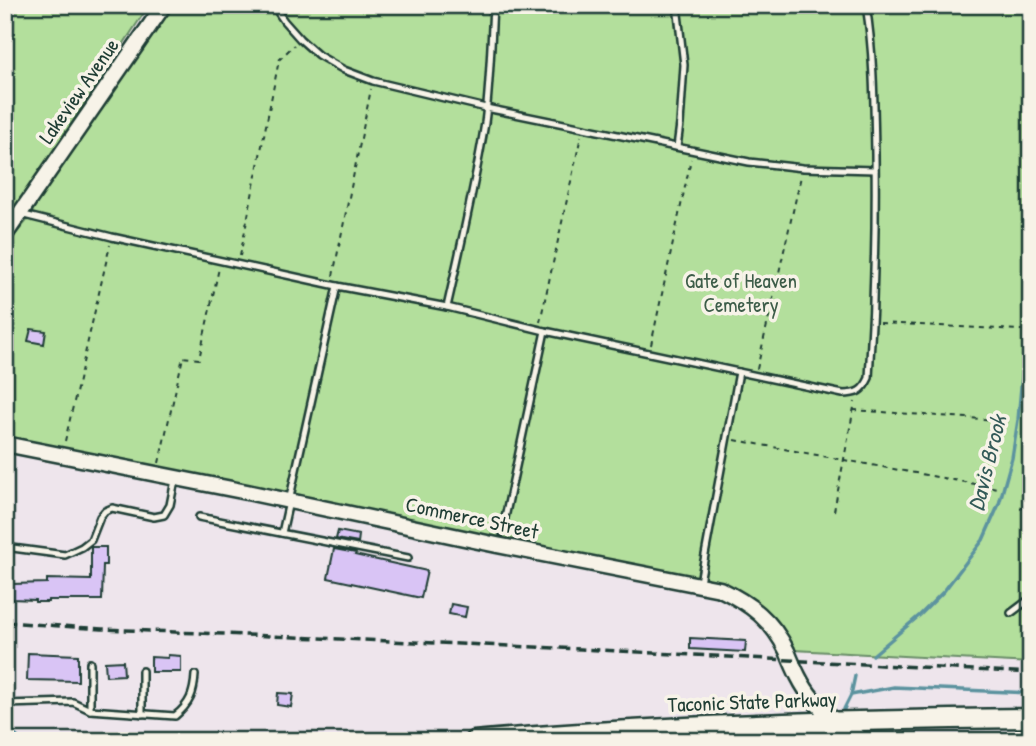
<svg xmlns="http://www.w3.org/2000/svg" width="1036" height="746" font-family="'Patrick Hand',sans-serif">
<rect width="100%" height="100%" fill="#eee5ec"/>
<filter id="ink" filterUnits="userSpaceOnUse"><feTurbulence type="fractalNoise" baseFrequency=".0143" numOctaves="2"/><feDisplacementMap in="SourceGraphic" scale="14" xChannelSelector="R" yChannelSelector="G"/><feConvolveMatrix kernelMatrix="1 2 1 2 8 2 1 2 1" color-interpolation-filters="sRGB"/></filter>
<g filter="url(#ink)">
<g fill="#b3df9c" stroke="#698e68" stroke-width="2">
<path d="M5,5H149L5,225Z"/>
<path d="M173,5H1031V663L794,650C783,631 770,611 751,597C745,593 737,590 730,587L88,456L5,437V247L30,217L38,200Z"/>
</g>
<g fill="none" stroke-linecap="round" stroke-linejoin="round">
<g stroke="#5c939f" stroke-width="3.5">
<path d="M1024,5L1027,138L1031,181"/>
<path d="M873,655L920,615L944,591L983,540L999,504L1012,458L1018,420L1026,333L1028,220L1031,191"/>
<path d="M851,695L894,687L1031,693"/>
<path d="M844,709L851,695L855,676"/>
<path d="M5,732L16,736L21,741"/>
</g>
</g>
<g fill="#d9c4f5" stroke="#1f3d34" stroke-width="2">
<path d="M31,329L46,331L44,344L28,341Z"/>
<path d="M338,531L359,535L358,543L336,539Z"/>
<path d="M91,547H106V565H103L102,600H48V602H35V600L12,599V584L47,583V579L91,580Z"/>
<path d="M334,549L356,553L355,555L427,571L421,598L328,578Z"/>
<path d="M451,604L467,607L465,617L449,614Z"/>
<path d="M690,638L746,641L745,652L690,649Z"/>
<path d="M28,653L78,655V681L27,680Z"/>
<path d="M168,655L181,656V672H151V657L168,658Z"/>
<path d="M123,661L124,675L106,676L105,662Z"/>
<path d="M278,693L293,694L291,707L277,705Z"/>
</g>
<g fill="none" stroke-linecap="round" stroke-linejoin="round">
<g stroke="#1f3d34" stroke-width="10">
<g id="lane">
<path d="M273,5L284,21L300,39L318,55L344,70L373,81L486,108L749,162L803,168L875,170"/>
<path d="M677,147L680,124L684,65L677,5"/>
<path d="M20,214L112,237L337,286L447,307L545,331L843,394C857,394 863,391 869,378C874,304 876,229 875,154C874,104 874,55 866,5"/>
<path d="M447,307C461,246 475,185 485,123C490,84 491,44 493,5"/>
<path d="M199,517L408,558"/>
<path d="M502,532L545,331"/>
<path d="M282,533L337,286"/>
<path d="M5,547L65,555L82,547L91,540L100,517L105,511L112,508L154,517L164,515L170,505L175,480"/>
<path d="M700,582L739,372"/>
<path d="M1011,613L1031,598"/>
<path d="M142,671V714"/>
<path d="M5,704L73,702L90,710L175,716C190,704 194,693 195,675"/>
<path d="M90,710V663"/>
</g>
</g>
<g stroke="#1f3d34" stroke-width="19">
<g id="secondary">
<path d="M5,235L164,5"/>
<path d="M5,444L247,492L497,545L720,589C751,604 772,620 787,651C794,668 801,685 813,699C826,716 846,729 864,741"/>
</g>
</g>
<g stroke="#1f3d34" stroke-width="23">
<g id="highway">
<path d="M755,736L846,734"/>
<path d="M474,741C659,725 845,720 1031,718"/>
</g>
</g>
<g stroke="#1f3d34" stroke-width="2" stroke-dasharray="5 5" stroke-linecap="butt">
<path d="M240,256L279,60L294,45"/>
<path d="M333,276L371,89"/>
<path d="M540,322L581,136"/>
<path d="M880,323L1022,330"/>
<path d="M651,345L691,159"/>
<path d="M757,369L801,176"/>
<path d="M853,410L1011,421"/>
<path d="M735,440L997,488"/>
<path d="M65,441L110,245"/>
<path d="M159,463L183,357L199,359L219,268"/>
<path d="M1020,509L1031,505"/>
<path d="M834,511L855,402"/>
</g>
<use href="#lane" stroke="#f7f3e8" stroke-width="5"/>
<use href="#secondary" stroke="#f7f3e8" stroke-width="14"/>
<use href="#highway" stroke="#f7f3e8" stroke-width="18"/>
<path stroke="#1f3d34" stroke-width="3.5" stroke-dasharray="10 5" stroke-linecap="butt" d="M5,622L102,629L581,649L1031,673"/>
</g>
</g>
<g text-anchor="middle" stroke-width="7" stroke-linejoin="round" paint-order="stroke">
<g font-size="21" fill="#1f3d34" stroke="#f7f3e8">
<text transform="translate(79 91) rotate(-55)" y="7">Lakeview Avenue</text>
<text transform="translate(472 518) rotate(12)" y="7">Commerce Street</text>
<text transform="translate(752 702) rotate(-2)" y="7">Taconic State Parkway</text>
</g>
<g font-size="21" fill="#3d5d49" stroke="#f7f3e8">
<text x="741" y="288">Gate of Heaven<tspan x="741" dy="24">Cemetery</tspan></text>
</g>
<g font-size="23" font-style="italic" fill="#335a58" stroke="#f7f3e8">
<text transform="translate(987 463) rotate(-76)" y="8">Davis Brook</text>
</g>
</g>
<rect width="1036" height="746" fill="none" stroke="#f7f3e8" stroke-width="28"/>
<rect x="14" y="14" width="1008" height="718" fill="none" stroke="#1f3d34" stroke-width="2.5" filter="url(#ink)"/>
</svg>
